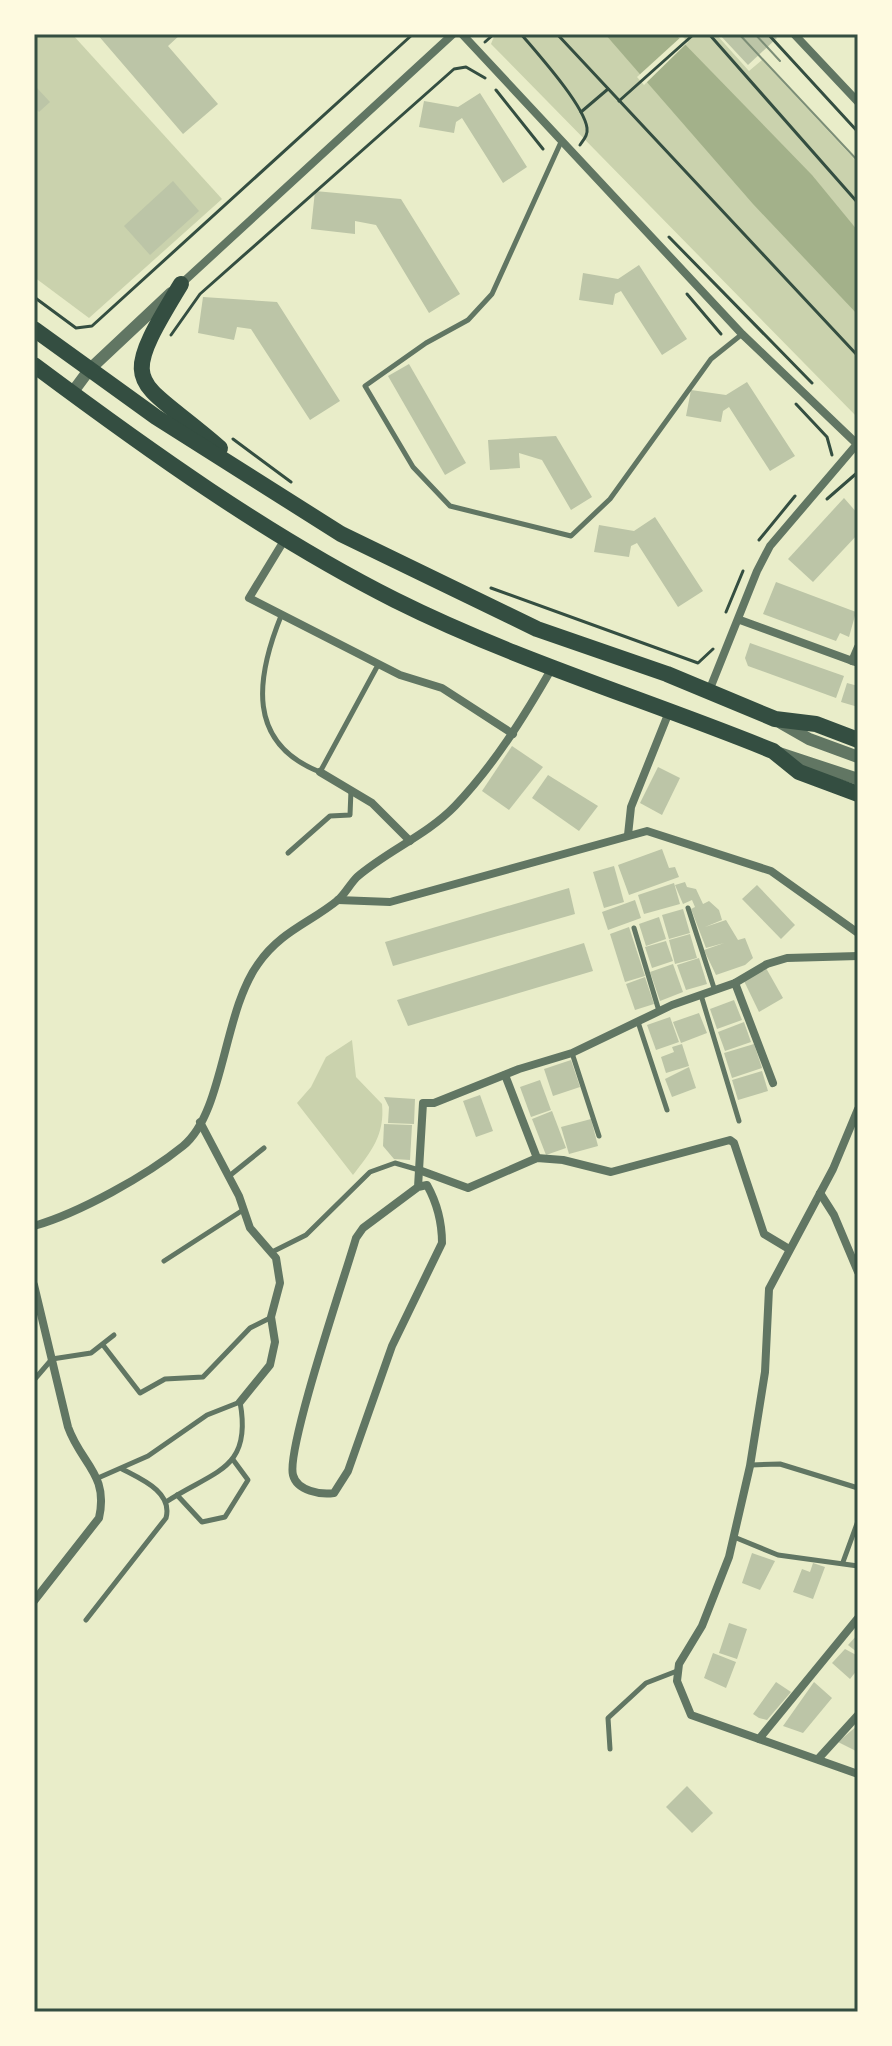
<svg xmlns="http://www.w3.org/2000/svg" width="892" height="2046" font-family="'Sofia Sans Condensed',sans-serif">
<rect width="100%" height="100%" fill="#e9edc9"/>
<g fill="#cad2ad">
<path d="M34,34H72L222,199L89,318L34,277Z"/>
<path d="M495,34H716L749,71L762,60L858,163V418L491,44Z"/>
<path d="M352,1040L356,1077L382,1104C385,1135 371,1152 353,1175L297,1103L311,1087L326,1057Z"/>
</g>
<path fill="#a3b18a" d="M605,34H675L812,175L858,231V315L753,204Z"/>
<path fill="#e9edc9" d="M682,36L688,42L644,85L637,77Z"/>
<g fill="#bcc5a7">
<path d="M97,34H181L168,46L218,104L183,134Z"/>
<path d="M719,34H773L777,38L748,65Z"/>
<path d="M37,88L50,102L39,112L34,107Z"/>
<path d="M480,93L527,167L503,183L462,118L456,122L454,133L419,127L424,101L458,107Z"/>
<path d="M173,181L199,211L150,255L124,226Z"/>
<path d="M315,191L401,199L460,294L429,313L376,225L355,221V234L311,229Z"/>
<path d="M639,265L687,339L662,355L621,291L615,294L613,305L579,300L583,273L618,279Z"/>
<path d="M203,297L277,302L340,401L310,420L251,329L237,327L234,340L198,333Z"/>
<path d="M409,364L466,463L445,475L388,376Z"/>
<path d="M747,382L795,456L770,471L729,407L723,411L721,422L686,416L691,390L726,395Z"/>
<path d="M556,436L592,497L571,510L542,460L519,453L520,468L490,470L488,440Z"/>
<path d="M844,498L858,514V534L813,582L788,559Z"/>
<path d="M655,517L703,591L678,607L637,543L631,546L629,557L594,552L599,525L634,531Z"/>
<path d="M776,582L856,612L849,637L840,633L836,641L763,614Z"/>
<path d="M750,643L844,676L836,698L748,666L745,658Z"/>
<path d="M847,683L858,686V707L841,702Z"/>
<path d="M512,746L543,767L509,810L482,791Z"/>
<path d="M658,767L680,778L662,815L640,803Z"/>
<path d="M548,775L598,806L579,831L532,798Z"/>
<path d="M662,849L669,868L675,867L679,877L629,895L618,865Z"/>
<path d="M614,866L624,902L604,908L593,872Z"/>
<path d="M685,882L687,887L696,889L703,904L709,901L719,910L722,920L705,927L726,920L738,940L745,938L753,958L745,965L716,975L704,950L724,943L706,948L691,909L695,907L692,900L683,904L675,885Z"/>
<path d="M674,883L680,904L644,914L638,895Z"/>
<path d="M757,885L795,925L781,939L742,899Z"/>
<path d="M569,888L575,914L393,966L385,942Z"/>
<path d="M635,900L641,918L608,930L602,912Z"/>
<path d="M683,909L690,933L669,939L662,915Z"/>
<path d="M659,917L666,939L646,946L639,924Z"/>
<path d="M629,927L645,976L625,982L610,934Z"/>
<path d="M690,934L697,958L675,964L669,940Z"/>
<path d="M666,941L673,961L652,968L645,947Z"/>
<path d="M584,943L593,971L408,1026L397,1000Z"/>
<path d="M699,958L707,984L686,990L677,965Z"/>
<path d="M673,964L683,992L660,1001L650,972Z"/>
<path d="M766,968L783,998L759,1012L744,981Z"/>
<path d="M645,977L654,1004L635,1010L626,984Z"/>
<path d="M734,1000L742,1020L717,1029L710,1009Z"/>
<path d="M699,1013L707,1033L681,1043L673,1022Z"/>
<path d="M670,1017L679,1042L656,1050L647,1025Z"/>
<path d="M744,1022L751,1042L725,1051L718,1032Z"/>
<path d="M682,1044L689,1066L666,1073L661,1057L674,1052L672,1047Z"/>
<path d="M754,1044L762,1068L732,1078L724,1053Z"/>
<path d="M571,1060L580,1087L553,1096L544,1069Z"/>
<path d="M689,1067L696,1088L672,1097L665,1079Z"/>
<path d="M762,1071L768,1091L738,1100L732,1080Z"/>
<path d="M540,1080L551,1110L531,1117L520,1087Z"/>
<path d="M480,1095L493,1131L476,1137L463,1101Z"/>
<path d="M384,1097L415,1099L414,1124L388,1123L389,1107Z"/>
<path d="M552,1111L566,1148L546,1155L532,1119Z"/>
<path d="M591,1119L598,1146L569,1154L561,1127Z"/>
<path d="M384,1124L412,1125L410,1160L394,1159L383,1146Z"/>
<path d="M752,1553L775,1561L760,1590L742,1583Z"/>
<path d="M813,1563L825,1567L813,1599L793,1592L802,1569L810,1572Z"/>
<path d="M729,1623L747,1629L737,1659L719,1653Z"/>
<path d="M858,1634V1653L848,1645Z"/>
<path d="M845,1649L858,1656V1669L850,1679L832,1663Z"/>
<path d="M713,1653L736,1662L726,1688L704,1678Z"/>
<path d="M776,1682L791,1692L767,1720L759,1718L753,1714Z"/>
<path d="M814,1682L832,1698L803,1733L783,1726Z"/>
<path d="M858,1725V1752L838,1742Z"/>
<path d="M687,1786L713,1813L692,1833L666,1807Z"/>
</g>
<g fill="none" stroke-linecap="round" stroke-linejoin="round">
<g stroke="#344e41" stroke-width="3">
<path d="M521,34C537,53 584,105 587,128C588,135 584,139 580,145"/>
<path d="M557,34L858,356"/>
<path d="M709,34L858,203"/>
<path d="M768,34L858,132"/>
<path d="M485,42L494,34"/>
<path d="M496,90L543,149"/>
<path d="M619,101L694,34"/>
<path d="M581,112L608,89"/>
<path d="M669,237L812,383"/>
<path d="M687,294L721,334"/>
<path d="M34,297L76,328L92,326L413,34"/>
<path d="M171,335L200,294L454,69L466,67L485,78"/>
<path d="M796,404L827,437L832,455"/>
<path d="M233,439L291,482"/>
<path d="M827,499L858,472"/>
<path d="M759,540L795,496"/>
<path d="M491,588L698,663L713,649"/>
<path d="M726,612L743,571"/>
</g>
<g stroke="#617663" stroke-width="5">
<path d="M561,142L492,294L468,320L426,343L365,386L413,467L450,506L571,536L610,499L711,359L741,335"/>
<path d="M281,616C256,678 246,743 320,772L378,665"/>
<path d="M288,853L330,816L350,815L351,790"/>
<path d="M688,908L714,988"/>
<path d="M634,928L659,1011"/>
<path d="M701,995L739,1121"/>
<path d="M638,1022L667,1110"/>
<path d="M572,1053L599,1136"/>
<path d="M228,1177L264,1148"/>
<path d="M272,1252L306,1235L370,1172L395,1163L419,1170"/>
<path d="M164,1261L243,1210"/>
<path d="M103,1345L140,1393L165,1379L203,1377L250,1328L270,1318"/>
<path d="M34,1380L52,1359L91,1353L114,1335"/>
<path d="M751,1465L780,1464L858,1488"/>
<path d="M98,1478L148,1456L207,1415L240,1402C253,1471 212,1471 166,1502"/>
<path d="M177,1495L202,1522L225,1517L248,1480L234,1461"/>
<path d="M734,1537L778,1555L858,1566"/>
<path d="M843,1562L858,1521"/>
<path d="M86,1620L166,1518C173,1492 141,1479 122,1469"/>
<path d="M610,1749L608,1718L646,1683L677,1671"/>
</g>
<g stroke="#617663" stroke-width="8">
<path d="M462,34L742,334L858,445"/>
<path d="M794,34L858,102"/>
<path d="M181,284L453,34"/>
<path d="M285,539L249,598L400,675L442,688L513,734"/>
<path d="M740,620L858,663"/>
<path d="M852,661L858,647"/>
<path d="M709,691L757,571L770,546L857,444"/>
<path d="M320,772L372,803L410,841"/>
<path d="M628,835L631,807L669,712"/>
<path d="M338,900L390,902L647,831L771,871L858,933"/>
<path d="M735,983L773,1083"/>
<path d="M505,1075L537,1158"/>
<path d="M858,1109L833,1169L769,1289L765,1372L750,1466L729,1557L702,1626L679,1664L677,1681L691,1715L858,1774"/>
<path d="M200,1122L239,1196L250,1228L276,1258L280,1283L271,1317L275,1342L270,1365L240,1402"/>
<path d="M419,1170L468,1188L537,1158L563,1160L611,1172L730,1140L734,1143L764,1234L789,1249"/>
<path d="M418,1187L427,1185C437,1203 442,1223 442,1243L392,1346L348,1471L334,1493C321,1495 297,1491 293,1475C286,1449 345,1276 356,1238L363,1228L418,1187L423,1103H434L519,1069L572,1053L672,1005L735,983L767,964L787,958L858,956"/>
<path d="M820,1193L834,1215L858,1272"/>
<path d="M34,1226C79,1213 146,1176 183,1146C224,1113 223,1012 258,964C281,931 310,923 338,900C345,894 350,884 357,877C387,851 427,835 455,806C494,765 524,717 552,668"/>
<path d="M34,1285L68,1427C81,1464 109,1474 99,1518L34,1601"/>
<path d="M759,1739L858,1618"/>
<path d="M818,1759L858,1715"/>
</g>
<g stroke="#617663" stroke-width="12">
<path d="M72,393L89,370L171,293"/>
<path d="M781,723L809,739L858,757"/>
<path d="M776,752L858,779"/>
</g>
<g stroke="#344e41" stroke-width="16">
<path d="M181,284C115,392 135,374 220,448"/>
<path d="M34,329L156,417L341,534L537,629L667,674L775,719L816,724L858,740"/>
<path d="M34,365C148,450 268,536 395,600C517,661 648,700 773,751L799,772L858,794"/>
</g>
<g stroke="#7c8e77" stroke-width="2">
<path d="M739,34L858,161"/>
<path d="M755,34L780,61"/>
</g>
</g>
<rect width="892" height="2046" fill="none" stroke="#fefae0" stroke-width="72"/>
<rect x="36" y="36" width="820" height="1974" fill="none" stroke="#344e41" stroke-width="3"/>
</svg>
